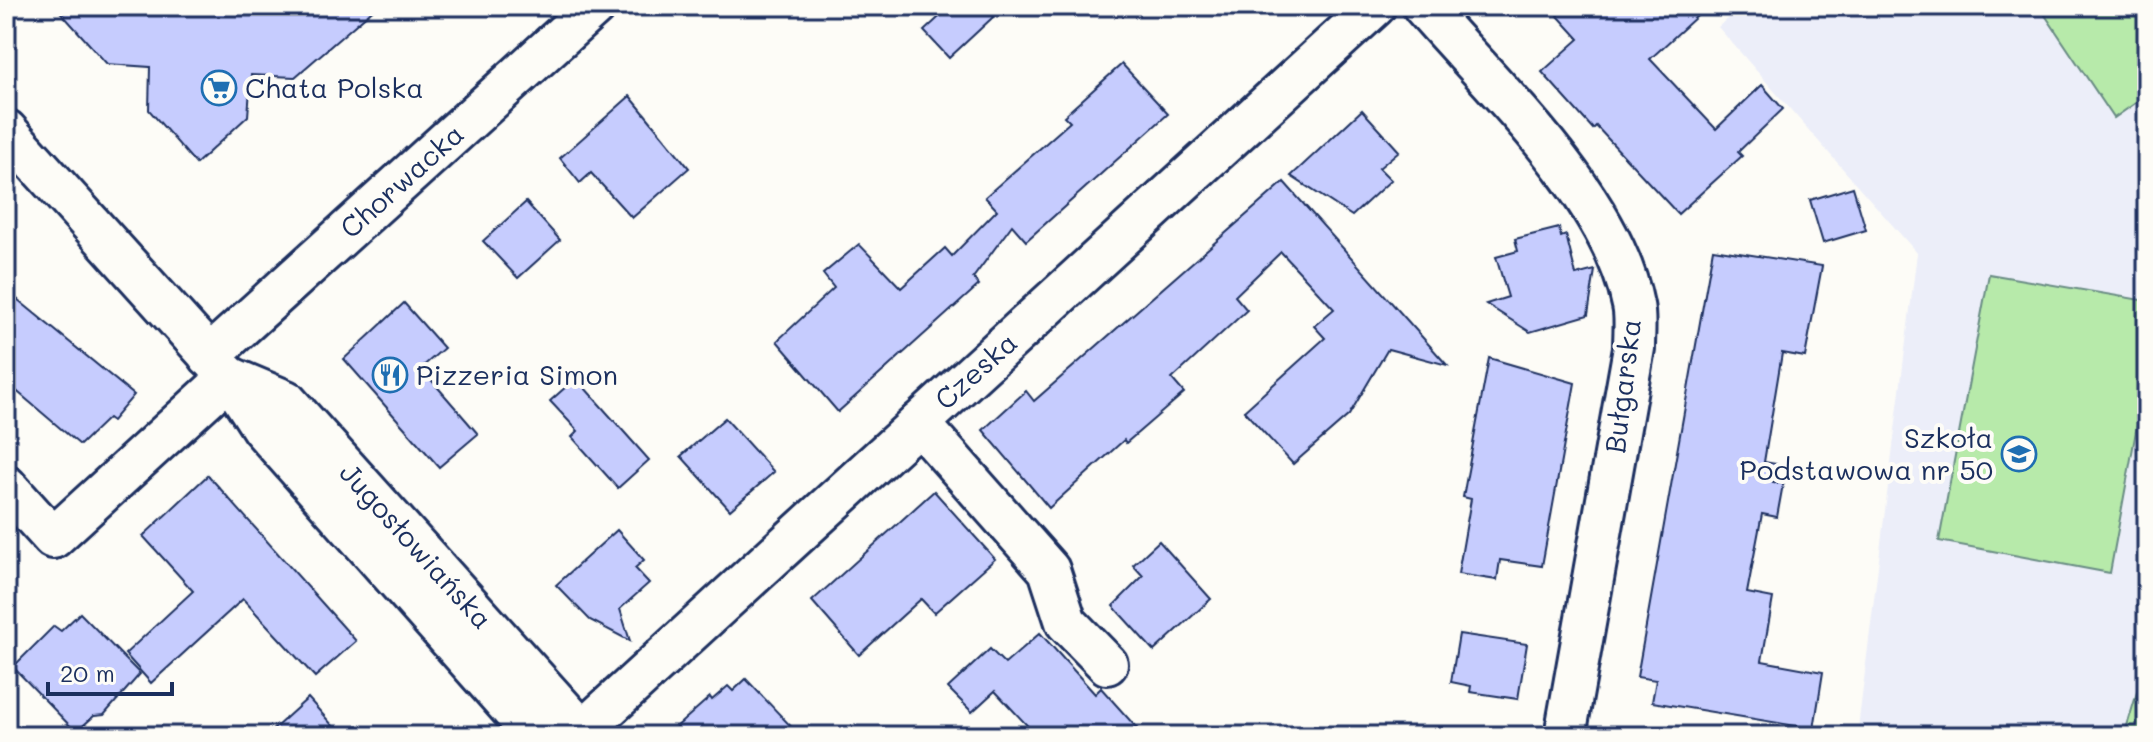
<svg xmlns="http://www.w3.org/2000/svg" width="2153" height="742" font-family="Mali,sans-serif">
<rect width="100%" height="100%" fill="#fdfcf7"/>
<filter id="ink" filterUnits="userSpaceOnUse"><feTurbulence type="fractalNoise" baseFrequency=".0125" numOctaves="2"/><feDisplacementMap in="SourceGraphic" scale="16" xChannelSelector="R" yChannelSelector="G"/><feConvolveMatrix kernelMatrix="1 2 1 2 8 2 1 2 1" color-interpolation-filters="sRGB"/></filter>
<g filter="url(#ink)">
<path fill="#eceef9" d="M1741,6H2147V659L2124,736H1857L1917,253L1718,27Z"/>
<g fill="#b7eaaa" stroke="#698c84" stroke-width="2">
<path d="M2052,6H2147V95L2114,118L2043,12Z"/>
<path d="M1989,274L2147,301V371L2110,573L1939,541Z"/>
<path d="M2147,659V708L2140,736H2124Z"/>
</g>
<g fill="#c6ccfe" stroke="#1b2f5e" stroke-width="2">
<path d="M55,6H377L295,77L251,75L248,116L196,164L149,110L150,67L107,64Z"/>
<path d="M951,6H1005L949,58L924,31Z"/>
<path d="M1549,6H1708L1650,59L1716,129L1762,85L1783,109L1738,152L1742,156L1678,214L1596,126L1593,129L1542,72L1579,39Z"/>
<path d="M1122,64L1168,114L1026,241L1012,225L973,278L979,285L838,412L777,341L834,288L823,274L859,244L901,288L945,248L952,256L997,210L985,197L1070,122L1064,116Z"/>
<path d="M630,96L689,168L632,218L591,173L580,183L560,158Z"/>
<path d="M1362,110L1399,151L1379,168L1391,180L1352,216L1291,176Z"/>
<path d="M1284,182L1447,365L1388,349L1349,415L1293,464L1244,411L1325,338L1314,326L1334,309L1281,252L1235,296L1247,310L1172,379L1184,393L1126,443L1124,440L1049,508L983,430L1026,391L1034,401Z"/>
<path d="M1853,187L1866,230L1823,243L1810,200Z"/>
<path d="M526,202L560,240L518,278L483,241Z"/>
<path d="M1559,228L1561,237L1566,235L1576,275L1595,270L1588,315L1530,332L1486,304L1508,297L1496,257L1518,251L1515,239Z"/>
<path d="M1713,249L1822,266L1805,357L1782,353L1764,462L1776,464L1773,482L1783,484L1777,517L1762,514L1747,593L1773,598L1762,661L1823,672L1814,729L1652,702L1656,680L1637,677Z"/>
<path d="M6,290L134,395L112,421L108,418L80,445L6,382Z"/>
<path d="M404,303L444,348L421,368L478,434L439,467L344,359Z"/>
<path d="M1489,358L1575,383L1542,566L1500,560L1497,580L1458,574L1471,499L1463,497Z"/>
<path d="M576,378L649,460L618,488L572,437L578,431L550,401Z"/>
<path d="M725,418L774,472L730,510L681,456Z"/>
<path d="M208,475L356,641L315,677L243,599L151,683L125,654L193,591L143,536Z"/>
<path d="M934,491L995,559L934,613L921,599L859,655L812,601Z"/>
<path d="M617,530L644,560L635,568L649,583L620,609L630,641L590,620L556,585Z"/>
<path d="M1159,541L1211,599L1154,651L1113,606L1143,576L1133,565Z"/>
<path d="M80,613L140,674L104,715L94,716L76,732L13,667L54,626L61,631Z"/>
<path d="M1040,633L1095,694L1101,688L1144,736H1037L995,691L972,712L948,688L990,649L1005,664Z"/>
<path d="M1459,634L1527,644L1518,699L1470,692L1471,686L1451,682Z"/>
<path d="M746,679L800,736H666L710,697L712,700L728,686L733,691Z"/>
<path d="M308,698L342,736H266Z"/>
</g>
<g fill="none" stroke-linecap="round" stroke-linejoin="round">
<g stroke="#1b2f5e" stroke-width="46">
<g id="street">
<path d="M1423,6C1494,88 1612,197 1633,305C1636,318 1634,334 1634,348L1565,736"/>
<path d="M6,130L229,377L262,428L535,736"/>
<path d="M209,356L595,6"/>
<path d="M229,377L286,401L587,736"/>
<path d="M919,423L1049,570L1066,622L1107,664"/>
<path d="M6,486L53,538L229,377"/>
<path d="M577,736L1375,6"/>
</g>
</g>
<use href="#street" stroke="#fdfcf7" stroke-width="40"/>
</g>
</g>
<defs>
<g id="supermarket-ring" transform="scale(1.8)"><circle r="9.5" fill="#fdfcf7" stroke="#1f6fb2" stroke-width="1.5"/><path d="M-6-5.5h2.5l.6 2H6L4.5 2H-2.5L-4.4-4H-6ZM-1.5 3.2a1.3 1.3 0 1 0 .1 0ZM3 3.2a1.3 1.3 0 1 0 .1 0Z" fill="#1f6fb2"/></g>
<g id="restaurant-ring" transform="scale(1.8)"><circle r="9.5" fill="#fdfcf7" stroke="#1f6fb2" stroke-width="1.5"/><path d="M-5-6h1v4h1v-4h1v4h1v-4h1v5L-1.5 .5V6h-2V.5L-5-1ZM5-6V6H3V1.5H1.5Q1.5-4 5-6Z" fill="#1f6fb2"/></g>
<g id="school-ring" transform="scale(1.8)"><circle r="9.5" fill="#fdfcf7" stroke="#1f6fb2" stroke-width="1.5"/><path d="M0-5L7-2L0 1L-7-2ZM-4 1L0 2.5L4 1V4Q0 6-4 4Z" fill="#1f6fb2"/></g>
</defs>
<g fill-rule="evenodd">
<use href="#supermarket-ring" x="219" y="88"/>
<use href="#restaurant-ring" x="390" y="375"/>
<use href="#school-ring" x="2019" y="454"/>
</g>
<g text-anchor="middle" stroke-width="8" stroke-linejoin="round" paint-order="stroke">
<g font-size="28" fill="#1b2f5e" stroke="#fdfcf7" text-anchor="start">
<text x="245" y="98">Chata Polska</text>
<text x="416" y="385">Pizzeria Simon</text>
<text x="1993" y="448" text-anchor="end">Szkoła<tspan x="1993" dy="32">Podstawowa nr 50</tspan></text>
</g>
<g font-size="28" fill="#1b2f5e" stroke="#fdfcf7">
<text transform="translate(402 181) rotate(-42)" y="10">Chorwacka</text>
<text transform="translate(976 371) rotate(-42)" y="10">Czeska</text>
<text transform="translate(1623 386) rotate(-83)" y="10">Bułgarska</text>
<text transform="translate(416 546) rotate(48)" y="10">Jugosłowiańska</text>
</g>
</g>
<rect width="2153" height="742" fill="none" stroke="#fdfcf7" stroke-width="32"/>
<rect x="16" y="16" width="2121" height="710" fill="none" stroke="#1b2f5e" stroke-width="3" filter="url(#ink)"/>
<path d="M48 682v12h124v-12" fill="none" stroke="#1b2f5e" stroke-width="4"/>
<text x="60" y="682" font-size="24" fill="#1b2f5e" stroke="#fdfcf7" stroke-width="6" paint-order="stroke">20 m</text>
</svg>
